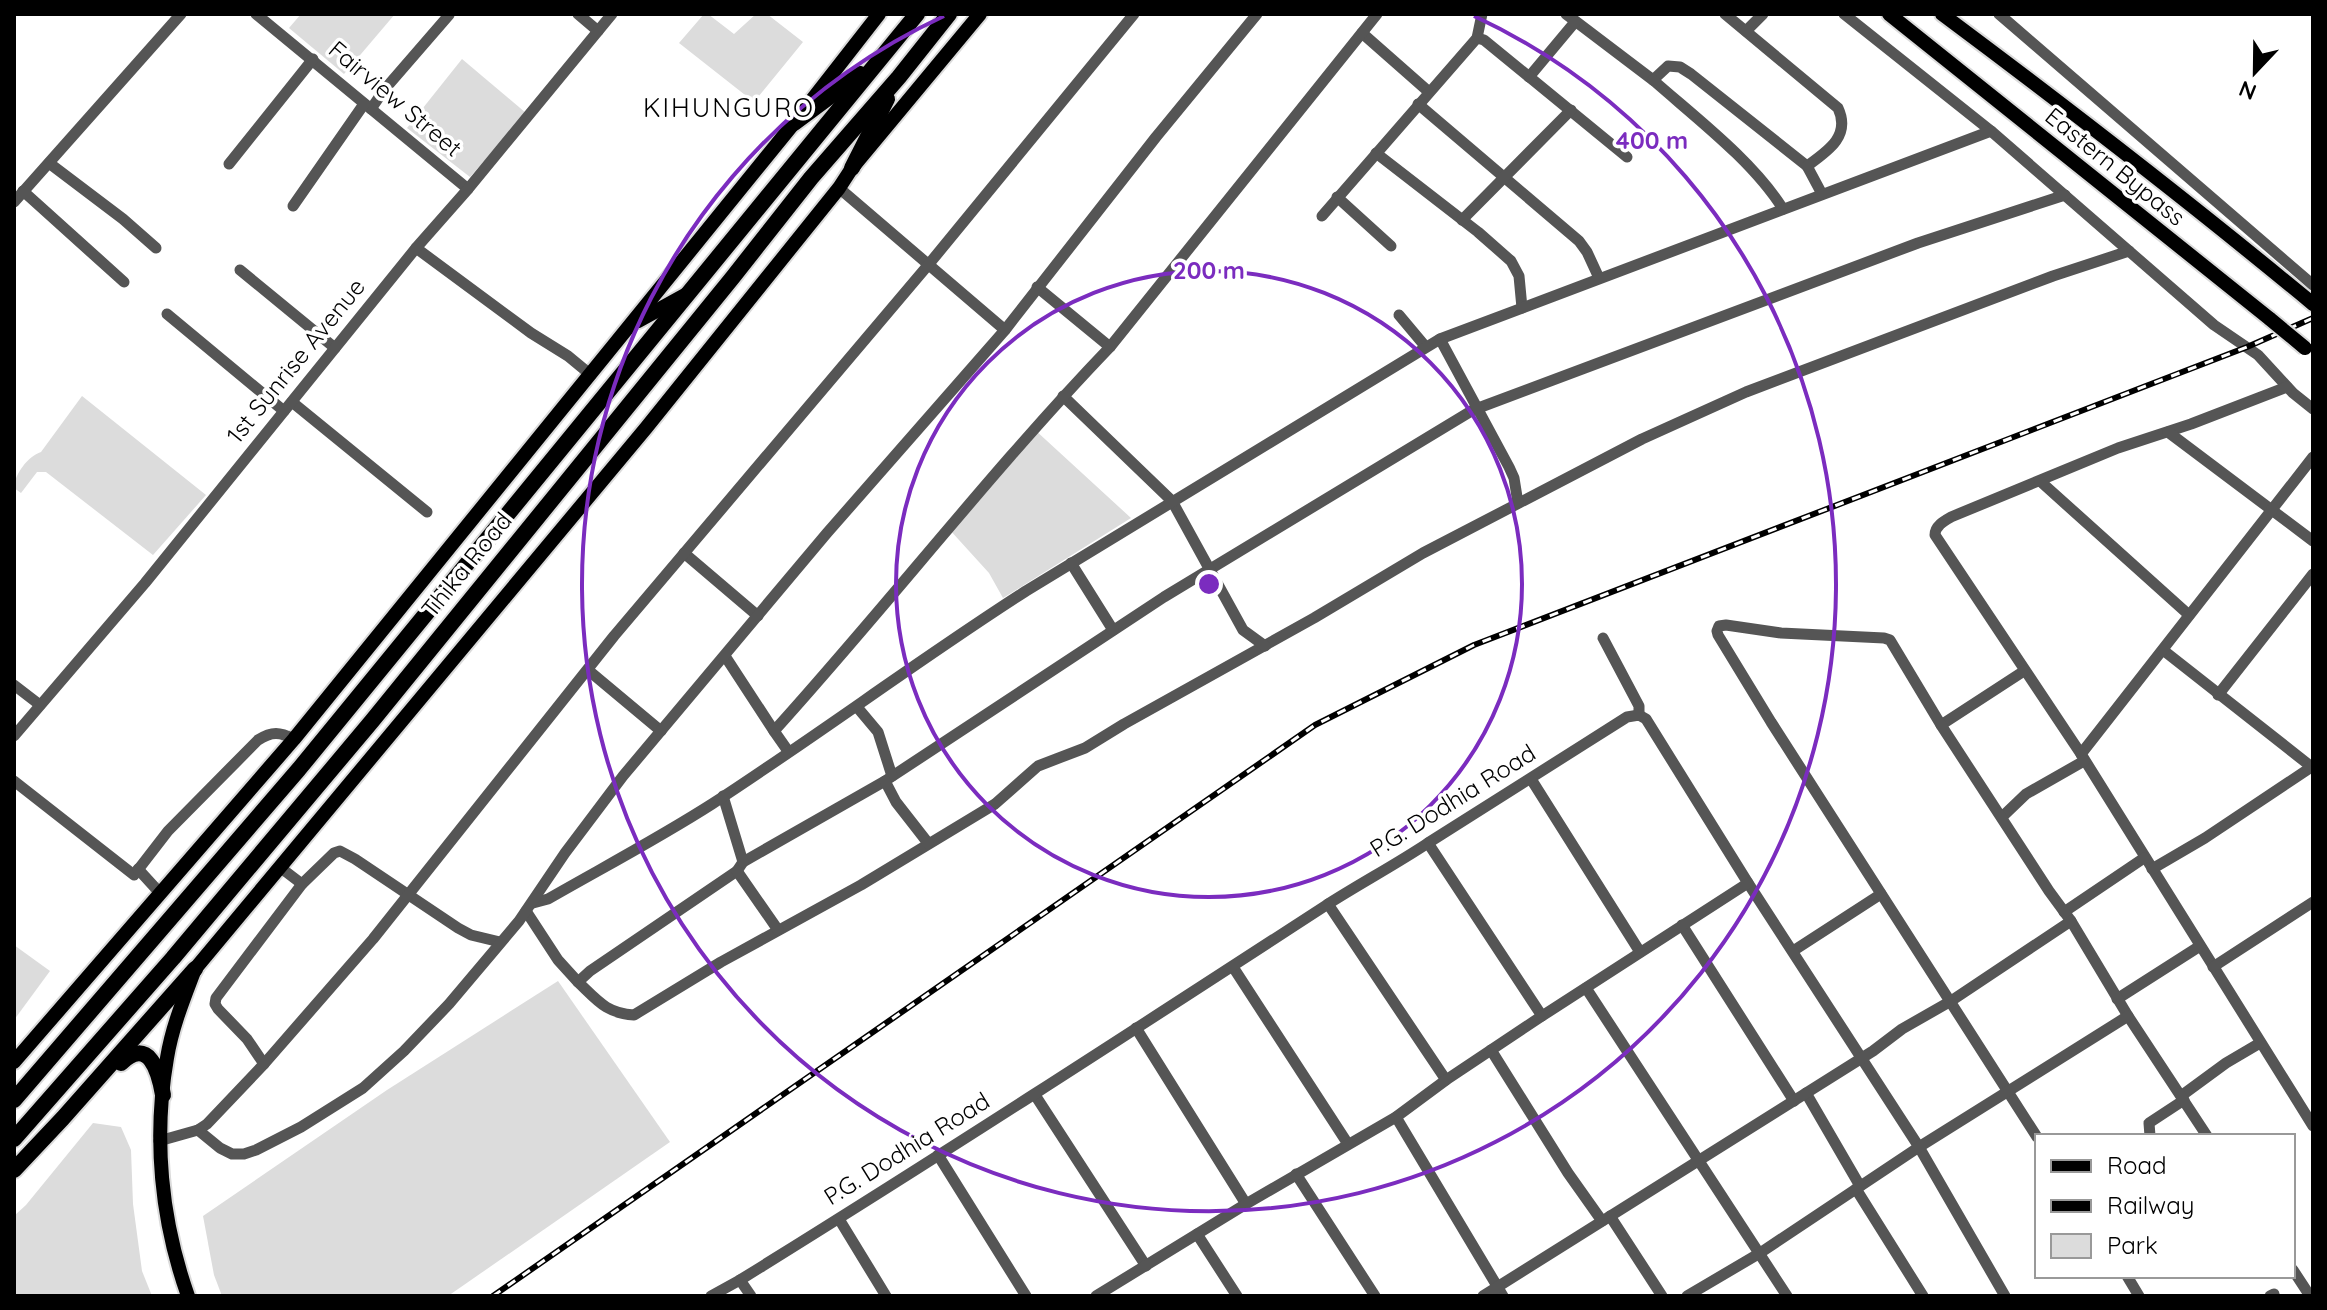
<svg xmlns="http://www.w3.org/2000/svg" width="2327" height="1310" font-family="Quicksand,sans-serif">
<rect width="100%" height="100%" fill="#fff"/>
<g fill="#dcdcdc">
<path d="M301,14H395L344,74L289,28Z"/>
<path d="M704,14H708L734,34L756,14H767L803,42L754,102L679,43Z"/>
<path d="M462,59L526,113L470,177L407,128Z"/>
<path d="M82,396L206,495L153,555L46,472H37L21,493L14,488C14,475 28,456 41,452Z"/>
<path d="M1034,429L1131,518L1003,598L989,573L949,529Z"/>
<path d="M14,945L50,971L14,1020Z"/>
<path d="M558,981L670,1142L448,1296H222L214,1275L203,1216L387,1090Z"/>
<path d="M93,1123L121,1127L131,1150L133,1204L142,1271L152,1296H14V1216L26,1205Z"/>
</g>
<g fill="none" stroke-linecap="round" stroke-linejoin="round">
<g stroke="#dbdbdb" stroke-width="18">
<g id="major">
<path d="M1889,14L2270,319"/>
<path d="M1942,14C2068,108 2192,204 2313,304"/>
<path d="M638,321L687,294"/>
<path d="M14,1062L294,739L794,123L879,14"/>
<path d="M188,1296C161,1220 153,1138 167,1058C172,1027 184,998 195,969L646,428L839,188L852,168L980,14"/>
</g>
</g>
<g stroke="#dbdbdb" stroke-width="20">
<g id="highway">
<path d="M794,123L860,74"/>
<path d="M852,168L887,99"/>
<path d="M121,1063C149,1036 159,1072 163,1095"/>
<path d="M14,1100L299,769L917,14"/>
<path d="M14,1139L173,958L372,721L733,277L811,178L899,77L949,14"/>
<path d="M14,1170L63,1118L195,969"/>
</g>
</g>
<g stroke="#555" stroke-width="11">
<path d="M256,14L468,189"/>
<path d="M578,14L598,31"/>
<path d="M1566,14L1653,80L1668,66L1680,67L1691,74L1807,166L1822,194"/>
<path d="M1725,14L1838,108C1851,136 1828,151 1807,166"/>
<path d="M1844,14L1991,131L2214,325L2258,355L2293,393L2313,409"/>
<path d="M1999,14L2313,285"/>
<path d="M1746,31L1763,14"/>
<path d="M1362,33L1429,92"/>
<path d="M1477,38L1482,14"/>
<path d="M1529,77L1575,22"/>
<path d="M1653,80C1696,118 1753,161 1783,209"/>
<path d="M1418,104L1579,241L1587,252L1599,278"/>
<path d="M371,109L384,90L449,15"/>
<path d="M1376,153L1478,232L1511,261L1519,276L1522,308"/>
<path d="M49,163L123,219L156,248"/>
<path d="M229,164L313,59"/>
<path d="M839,188L1005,330"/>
<path d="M23,191L124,282"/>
<path d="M2065,195L1918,243L1473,410L1164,597L885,781L743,862L737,871L590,971L578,982C598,1001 606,1013 634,1015L721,962L861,885L995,804L1038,766L1085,748L1124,724L1314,618L1423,553L1642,439L1746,392L2053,276L2129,251"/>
<path d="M1337,197L1391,246"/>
<path d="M14,202L181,14"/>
<path d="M293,206L364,104"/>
<path d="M1322,216L1477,38L1484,40L1627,157"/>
<path d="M1462,220L1571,110"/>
<path d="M416,248L531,333L568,356L591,375"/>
<path d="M240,270L335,348"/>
<path d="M1037,287L1110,347"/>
<path d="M167,314L284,411"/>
<path d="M1399,315L1425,346"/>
<path d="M1440,339L1509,467L1514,478L1518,503"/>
<path d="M2287,387L2191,424L2118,448L1951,517C1944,521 1935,526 1935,535L2081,754L2313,1126"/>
<path d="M1063,396L1172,501L1243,630L1265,646"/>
<path d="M292,402L427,512"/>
<path d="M2168,432L2313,541"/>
<path d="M2040,481L2189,615"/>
<path d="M684,553L758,616"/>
<path d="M1071,563L1113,630"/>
<path d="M1603,638L1639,706V715"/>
<path d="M2163,650L2313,768"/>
<path d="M725,656L774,731"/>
<path d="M588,670L661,731"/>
<path d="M14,685L40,705"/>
<path d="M2218,695L2313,574"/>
<path d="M857,707L878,732L892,776"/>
<path d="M1941,725L2024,671"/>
<path d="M14,736L145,583L416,248L468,189L612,14"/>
<path d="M788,751L774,731C888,605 992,470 1110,347L1377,14"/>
<path d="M2081,754L2313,457"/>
<path d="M1531,779L1640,952"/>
<path d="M14,781L134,875L168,831L258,740C272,731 280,732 294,739"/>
<path d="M885,781L896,802L928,843"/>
<path d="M723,796L743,862"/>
<path d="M2002,817L2026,794L2084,761"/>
<path d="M1428,843L1542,1016"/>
<path d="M281,868L302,884"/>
<path d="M138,869L159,892"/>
<path d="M2152,869L2205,838L2313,766"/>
<path d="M737,871L778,930"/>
<path d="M533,903L548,899C602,868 659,838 712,804C818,735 920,659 1026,591L1440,339L1991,131"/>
<path d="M1328,904L1446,1080"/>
<path d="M526,911L558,960L578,982"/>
<path d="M2064,912L2144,858"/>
<path d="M1682,925L1794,1101"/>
<path d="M1793,951L1881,894"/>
<path d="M1233,967L1348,1144"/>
<path d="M2213,967L2313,902"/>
<path d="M1586,988L1787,1296"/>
<path d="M2117,999L2200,946"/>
<path d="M1136,1028L1246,1204"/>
<path d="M1491,1050L1568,1173L1602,1221"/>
<path d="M264,1064L247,1039L218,1009L215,1004L216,998L302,884L334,853L340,851L355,859L458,928L471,935L500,942"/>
<path d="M1806,1093L1860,1186"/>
<path d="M1035,1095L1146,1266"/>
<path d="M2181,1096L2226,1063L2260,1043"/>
<path d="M1396,1117L1503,1296"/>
<path d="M198,1130L220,1148L232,1154H244L256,1150L301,1127L363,1088L404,1051L449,1004L519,921L565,853L623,776L827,533L1005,330L1156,137L1257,14"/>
<path d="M2150,1136L2149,1123L2184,1100"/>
<path d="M2037,1137L1771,722L1718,635L1717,631L1719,626L1726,625L1781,633L1884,638L1890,640L1941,725L2049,891L2071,921L2128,1016L2207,1136"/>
<path d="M159,1141L198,1130L207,1124L264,1064L373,939L614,636L929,264L1134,14"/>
<path d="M938,1155L1026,1296"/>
<path d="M1296,1174L1375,1296"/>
<path d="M1856,1189L1923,1296"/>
<path d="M1610,1216L1662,1296"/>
<path d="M839,1219L886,1296"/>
<path d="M1197,1234L1237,1296"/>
<path d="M2293,1270L2310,1296"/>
<path d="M2127,1276L2139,1296"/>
<path d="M740,1280L751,1296"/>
<path d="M711,1296L740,1280C937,1158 1131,1032 1325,906C1359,884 1395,865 1428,843C1495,800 1561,759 1627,717L1639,715L1646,719L1748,883L1919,1147L2005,1296"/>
<path d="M1096,1296L1246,1204L1396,1117L1446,1080L1542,1016L1748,883"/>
<path d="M1483,1296L1873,1051L1902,1029L1951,1001L2071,921"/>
<path d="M1687,1296L1760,1253L1919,1147L2128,1016"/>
<path d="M2270,1296L2274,1294"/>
</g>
<use href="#major" stroke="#000" stroke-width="14"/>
<use href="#highway" stroke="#000" stroke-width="16"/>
<g stroke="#000" stroke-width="6">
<path id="rail" d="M493,1296L1315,725L1474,645L2247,347L2313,318"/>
</g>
<use href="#rail" stroke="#fff" stroke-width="3" stroke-dasharray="9" stroke-linecap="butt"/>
<g stroke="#dbdbdb" stroke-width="18" stroke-linecap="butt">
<path id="major-bridge" d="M2270,319L2305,348"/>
</g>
<use href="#major-bridge" stroke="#000" stroke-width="14"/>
</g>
<g fill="none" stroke="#7b2cbf" stroke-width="4">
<circle cx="1209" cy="584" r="313"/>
<path d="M1474 16A627 627 0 1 1 944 16"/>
</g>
<g text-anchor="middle" stroke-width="7" stroke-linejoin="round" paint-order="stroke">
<g font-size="24" fill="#000" stroke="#fff">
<text transform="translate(395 99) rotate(40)" y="8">Fairview Street</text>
<text transform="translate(2115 167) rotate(39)" y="8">Eastern Bypass</text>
<text transform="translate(296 361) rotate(-51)" y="8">1st Sunrise Avenue</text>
<text transform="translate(467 565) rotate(-51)" y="8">Thika Road</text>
<text transform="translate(1453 801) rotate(-32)" y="8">P.G. Dodhia Road</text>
<text transform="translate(907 1149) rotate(-32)" y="8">P.G. Dodhia Road</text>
</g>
<g font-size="26" letter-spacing="2" fill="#000" stroke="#fff">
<text x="729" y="117">KIHUNGURO</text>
</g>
</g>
<circle cx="1209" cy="584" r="12" fill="#7b2cbf" stroke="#fff" stroke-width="4"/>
<g font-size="24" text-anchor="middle" font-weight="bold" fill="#7b2cbf" stroke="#fff" stroke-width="7" stroke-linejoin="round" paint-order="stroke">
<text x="1652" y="149">400 m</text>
<text x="1209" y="279">200 m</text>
</g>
<rect width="2327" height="1310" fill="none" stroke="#000000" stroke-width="32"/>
<rect x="2035" y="1134" width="260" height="144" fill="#ffffff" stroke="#999999" stroke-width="2"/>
<rect x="2051" y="1160" width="40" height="12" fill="#000000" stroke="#999999" stroke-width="2"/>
<text x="2107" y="1174" font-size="24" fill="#000000">Road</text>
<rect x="2051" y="1200" width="40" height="12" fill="#000000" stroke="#999999" stroke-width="2"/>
<text x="2107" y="1214" font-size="24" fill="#000000">Railway</text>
<rect x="2051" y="1234" width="40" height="24" fill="#dcdcdc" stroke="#999999" stroke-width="2"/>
<text x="2107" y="1254" font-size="24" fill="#000000">Park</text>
<g transform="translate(2255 72) rotate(202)" stroke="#ffffff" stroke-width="6" paint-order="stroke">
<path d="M0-6L14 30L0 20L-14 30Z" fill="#000000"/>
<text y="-12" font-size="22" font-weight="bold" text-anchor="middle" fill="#000000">N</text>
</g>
</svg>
